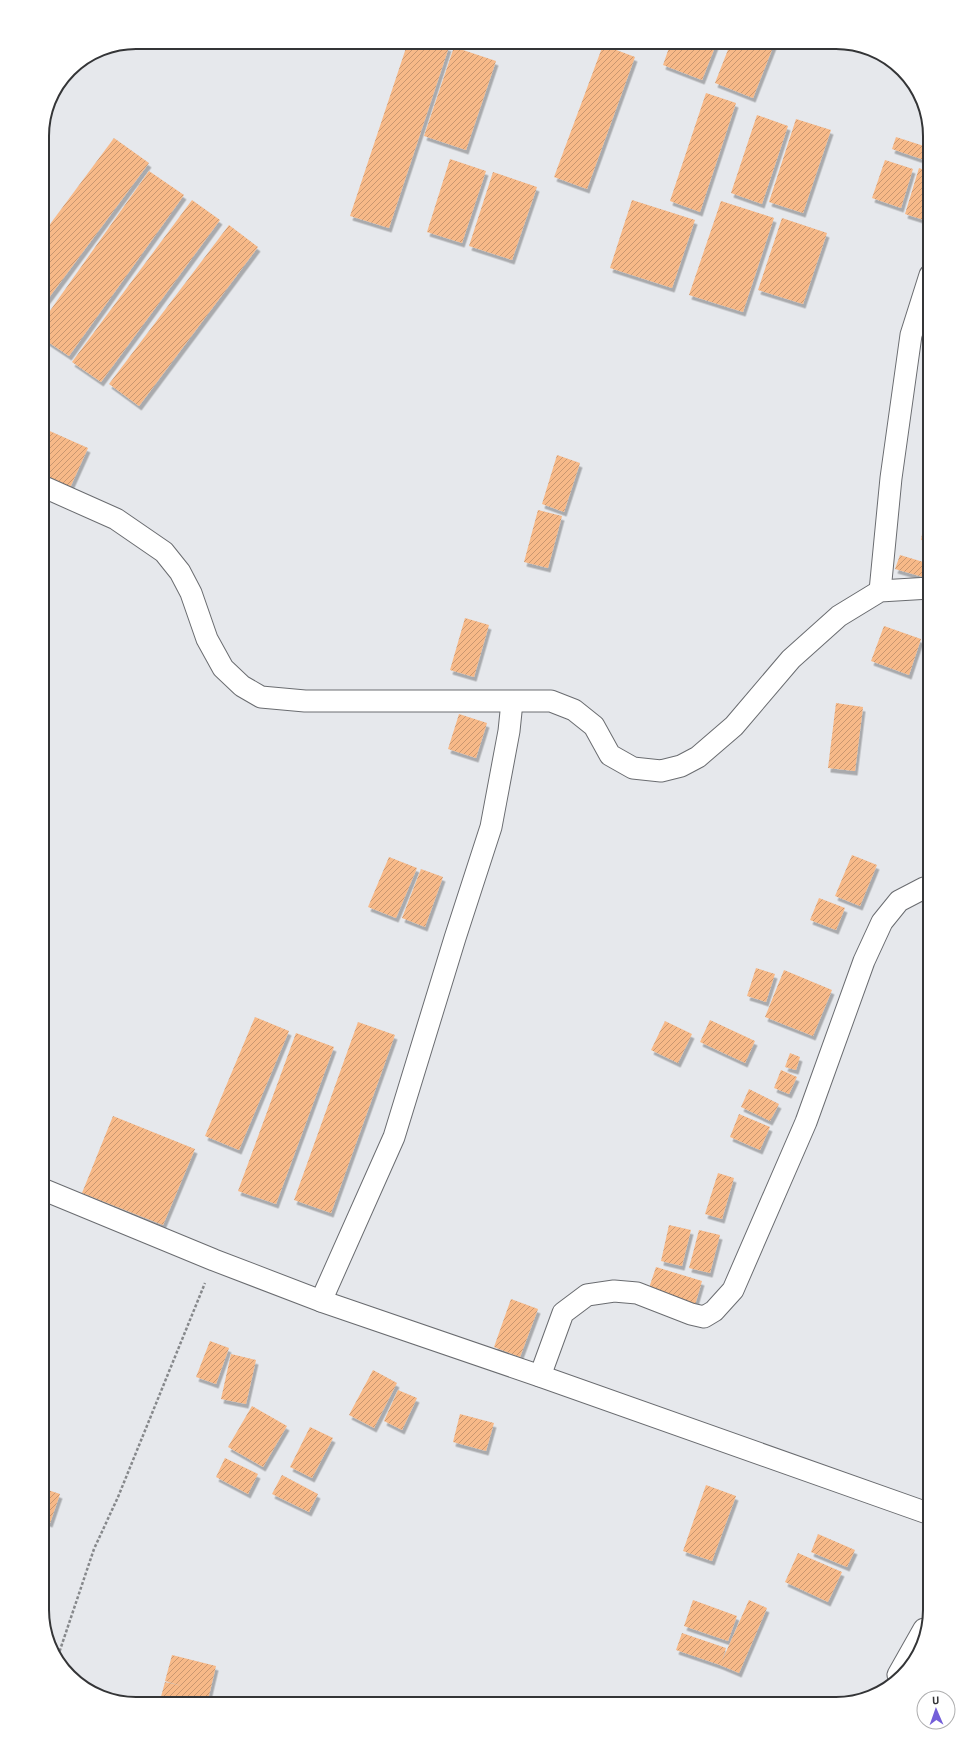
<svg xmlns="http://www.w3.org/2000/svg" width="972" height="1746" font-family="'Titillium Web',sans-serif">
<defs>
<pattern id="building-hatch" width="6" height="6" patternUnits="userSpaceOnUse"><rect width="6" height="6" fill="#f7b988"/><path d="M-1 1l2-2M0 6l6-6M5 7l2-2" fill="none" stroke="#c99770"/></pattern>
<filter id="shadow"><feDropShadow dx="2.5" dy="4.5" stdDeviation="0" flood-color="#0004"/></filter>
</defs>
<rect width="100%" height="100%" fill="#e6e8ec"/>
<g fill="url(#building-hatch)" filter="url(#shadow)">
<path d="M408,42H433L449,47L389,228L350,216Z"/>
<path d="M671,42H717L702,80L663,65Z"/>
<path d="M731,42H775L753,98L715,83Z"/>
<path d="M603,45L635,57L587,189L554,177Z"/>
<path d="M454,47L496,61L466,150L424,136Z"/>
<path d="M706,93L736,103L700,212L670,201Z"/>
<path d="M757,115L788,126L762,204L731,193Z"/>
<path d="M796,119L831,130L803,213L769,202Z"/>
<path d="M896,137L930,148V162L892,149Z"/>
<path d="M114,138L149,163L42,307V235Z"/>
<path d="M450,159L486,171L462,243L427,232Z"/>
<path d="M885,160L913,169L901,208L872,198Z"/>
<path d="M919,168L930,172V202L924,220L905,214Z"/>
<path d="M149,171L184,195L69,356L42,338V322Z"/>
<path d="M493,172L537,187L512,260L469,246Z"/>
<path d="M192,200L220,220L101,382L72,362Z"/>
<path d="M632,200L695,220L672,288L610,268Z"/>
<path d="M721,201L774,218L743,312L689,295Z"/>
<path d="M782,218L827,233L803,304L758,290Z"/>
<path d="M229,225L258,247L139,406L109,384Z"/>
<path d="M43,428L88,448L69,490L42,478Z"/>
<path d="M557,455L580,463L564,512L542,504Z"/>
<path d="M929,495H930V541L921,540Z"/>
<path d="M538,510L562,516L548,568L524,562Z"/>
<path d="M900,555L930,564V579L895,569Z"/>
<path d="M465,618L489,625L474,677L450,670Z"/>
<path d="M884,626L921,639L909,675L871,661Z"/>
<path d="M836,703L863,707L855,771L828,768Z"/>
<path d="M459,714L487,723L476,758L448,749Z"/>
<path d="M852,855L877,865L860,906L835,896Z"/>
<path d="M389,857L417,868L396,918L368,907Z"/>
<path d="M421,869L443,877L425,927L402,918Z"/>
<path d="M819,898L845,908L836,930L810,920Z"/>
<path d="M756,968L775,974L766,1002L747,996Z"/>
<path d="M784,970L832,990L813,1036L765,1017Z"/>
<path d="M255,1017L289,1031L239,1150L205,1136Z"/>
<path d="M710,1020L755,1041L745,1063L700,1042Z"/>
<path d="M665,1021L692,1034L678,1063L651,1050Z"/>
<path d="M358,1022L395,1035L331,1213L294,1200Z"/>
<path d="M296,1033L334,1047L276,1204L238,1191Z"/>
<path d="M790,1053L800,1057L796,1070L785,1067Z"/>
<path d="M781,1070L797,1077L789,1094L774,1088Z"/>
<path d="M749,1089L779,1104L770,1121L741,1107Z"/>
<path d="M739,1114L770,1127L760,1150L730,1137Z"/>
<path d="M113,1116L195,1149L163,1225L82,1193Z"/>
<path d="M718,1173L734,1178L722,1219L705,1214Z"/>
<path d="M669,1225L691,1230L682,1266L661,1261Z"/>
<path d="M699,1230L720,1235L710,1273L689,1268Z"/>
<path d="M656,1267L702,1281L695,1305L648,1291Z"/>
<path d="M511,1299L538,1309L520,1357L494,1347Z"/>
<path d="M210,1341L229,1348L216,1384L196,1377Z"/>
<path d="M231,1354L256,1360L246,1404L221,1399Z"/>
<path d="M373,1370L397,1383L374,1428L349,1415Z"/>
<path d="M398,1390L417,1398L402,1430L384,1421Z"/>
<path d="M252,1406L287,1426L263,1467L228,1447Z"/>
<path d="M460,1414L494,1423L486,1451L453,1442Z"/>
<path d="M310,1427L333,1438L312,1478L290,1467Z"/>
<path d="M225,1458L258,1474L248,1494L216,1477Z"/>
<path d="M282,1475L318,1494L309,1512L272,1494Z"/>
<path d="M706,1485L736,1496L712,1561L683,1551Z"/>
<path d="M42,1488L60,1494L50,1523L42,1520Z"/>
<path d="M818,1534L855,1550L847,1567L811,1552Z"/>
<path d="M798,1553L842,1572L828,1602L785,1582Z"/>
<path d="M693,1600L737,1616L728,1641L684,1626Z"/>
<path d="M749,1600L767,1608L739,1673L720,1665L676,1650L682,1633L726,1648L722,1661Z"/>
<path d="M172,1655L216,1666L207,1704H159L165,1682L182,1686L165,1681Z"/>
</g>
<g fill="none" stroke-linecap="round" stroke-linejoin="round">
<g stroke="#6a6c70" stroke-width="23">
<g id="street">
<path d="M42,486L116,519L164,552L180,572L191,593L207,639L223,668L242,686L261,697L305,701H551L574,710L594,726L610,755L633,768L661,771L681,766L698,757L734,726L791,659L839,616L880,591L930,588"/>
<path d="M880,591L891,478L911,335L930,275"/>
<path d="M42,1189L214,1260L321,1301L540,1376L930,1514"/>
<path d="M321,1301L394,1137L455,938L491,827L509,731L512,702"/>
<path d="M540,1376L563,1313L587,1295L614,1291L637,1293L691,1314L704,1317L714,1311L733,1290L806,1122L864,961L882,922L899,901L924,888H930"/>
<path d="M898,1675L924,1629"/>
</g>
</g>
<path stroke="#86888b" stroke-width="2.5" stroke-dasharray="3 2" stroke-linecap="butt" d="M58,1656L94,1549L118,1497L205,1283"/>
<use href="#street" stroke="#fff" stroke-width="21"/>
</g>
<path d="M0 0H972V1746H0ZM136 49H836A87 87 0 0 1 923 136V1610A87 87 0 0 1 836 1697H136A87 87 0 0 1 49 1610V136A87 87 0 0 1 136 49Z" fill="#fff" fill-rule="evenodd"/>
<path fill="none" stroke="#343537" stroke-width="2" d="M136 49H836A87 87 0 0 1 923 136V1610A87 87 0 0 1 836 1697H136A87 87 0 0 1 49 1610V136A87 87 0 0 1 136 49Z"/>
<g transform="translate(936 1710) rotate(358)"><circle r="19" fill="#ffffff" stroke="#aeaeaf"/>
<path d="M0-3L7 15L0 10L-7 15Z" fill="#745fd9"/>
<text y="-6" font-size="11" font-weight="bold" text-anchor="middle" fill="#343537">U</text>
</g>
</svg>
